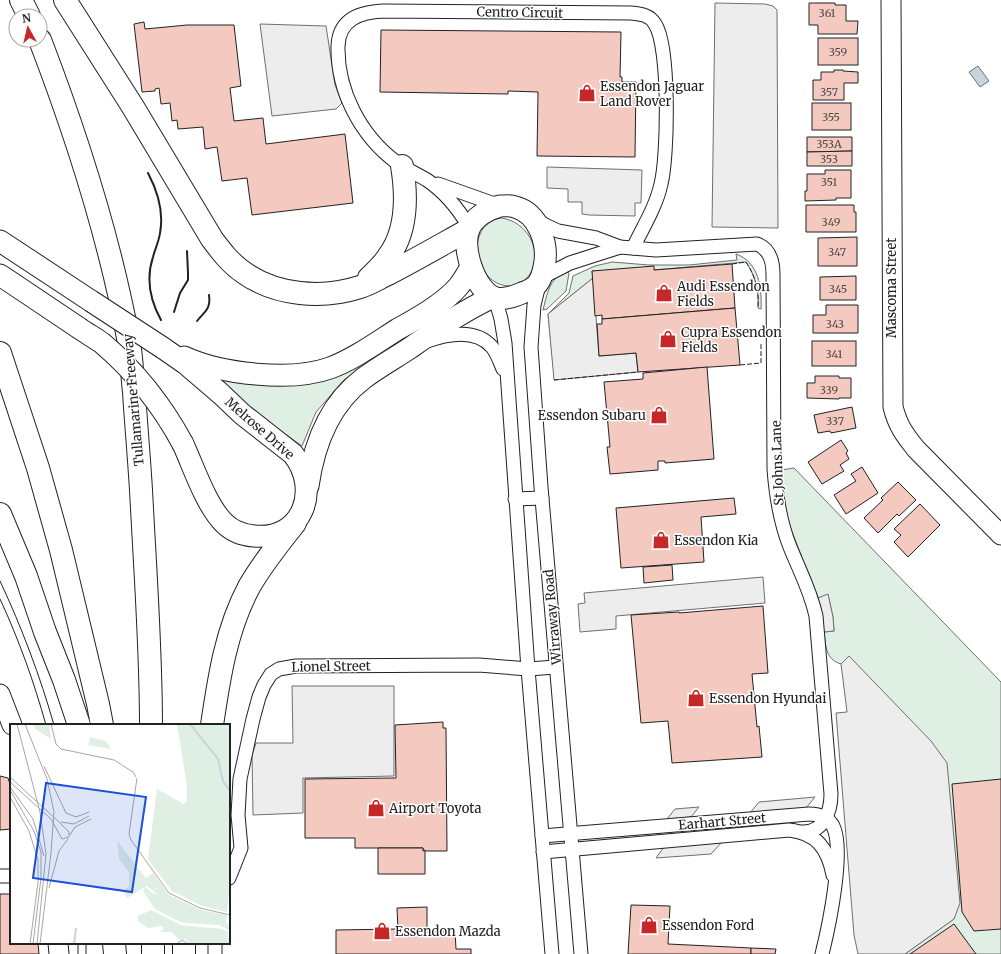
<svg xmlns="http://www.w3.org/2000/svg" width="1001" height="954" font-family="Merriweather,serif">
<rect width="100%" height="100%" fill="#fff"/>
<g fill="#e0efe3" stroke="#6f6f6f">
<path d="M501,218C527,221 544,251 530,274C525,281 518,286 510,286C474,286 463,225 501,218Z"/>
<path d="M736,254C759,262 762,288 761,309L758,308C759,291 756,277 746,262L654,270L592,271L593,278L553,310V363L548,314L569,293L573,276L595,266L612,262L649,265H689L737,260Z"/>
<path d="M566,271L569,273L566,291L547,309L543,310C547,294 549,279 566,271Z"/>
<path d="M375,351L377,359L360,368L343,381L316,412L302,446L257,414L218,378Z"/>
<path d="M794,468L1001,682V954H905L954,919L849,656L841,664C825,659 826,646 824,632L834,631L833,617L828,595L818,598L787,519L781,470Z"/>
</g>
<g fill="#ededed" stroke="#6f6f6f">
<path d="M715,3L765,4L773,6L777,10L778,228L712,227Z"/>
<path d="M260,24L326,26L335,85L342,103L336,109L272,116Z"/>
<path d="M547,167L642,170L641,203H635V216L589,215L582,214V202H568V189L547,188Z"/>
<path d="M593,278L599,356L636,353L638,372L554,380L548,314Z"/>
<path d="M763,577L765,603L616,616V629L580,632L578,604L585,603L584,593Z"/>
<path d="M828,594L833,617L834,631L824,632L821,609L818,598Z"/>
<path d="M849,656L931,741L947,763L960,903L954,919L905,954H858L854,935L836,713L847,712L841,664Z"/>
<path d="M292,686H394V776L303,778V813L253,815L252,755L256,743H293Z"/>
<path d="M815,797L806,808L750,813L759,802Z"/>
<path d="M699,807L691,817L667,819L675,809Z"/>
<path d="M722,842L711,854L656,858L664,847Z"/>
</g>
<path fill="#c7d3dd" stroke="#6f6f6f" d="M978,66L989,81L980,87L969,72Z"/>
<g fill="#f3c9c0" stroke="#222">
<path d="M809,3H835V5H846V21H858L857,34H818V25H809Z"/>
<path d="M144,22L145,29L187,25H234L241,86L230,88L234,121L263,118L266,144L345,134L353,203L252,215L247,178L222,181L217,147L205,149L203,127L178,129L177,120L172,121L170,103L161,104L159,88L155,89V91L142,92L134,24Z"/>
<path d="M381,30L621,32L620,77H622V82H636L635,157L537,156L538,92L508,91V94L380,92Z"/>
<rect x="818" y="38" width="40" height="27"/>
<path d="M834,70H843V71L858,72V83H844V100H813V80H821V72H834Z"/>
<rect x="812" y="103" width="39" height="27"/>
<path d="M807,137H852V151L807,152Z"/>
<path d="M852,151V166H807V152Z"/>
<path d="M825,170H851V198H836V200L805,201V191H807V174H825Z"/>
<path d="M806,205H854V212H856V232H806Z"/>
<path d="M857,237V266H818V238Z"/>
<path d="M732,264L735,308L602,319V315L595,316L592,271L654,266V270Z"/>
<path d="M856,276V300H820V277Z"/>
<path d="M826,305H858V333H813V315H826Z"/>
<path d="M735,308L740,365L638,372L636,353L599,356L597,324H602V319Z"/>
<rect x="812" y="341" width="44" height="25"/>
<path d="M707,367L714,459L665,463V461H658V470L610,474L607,447H610L604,382L643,379V373Z"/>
<path d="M815,376H839V378H851V398H839V399L807,398V383H815Z"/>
<path d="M852,407L856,428L831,433L830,431L818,433L814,415Z"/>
<path d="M841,440L848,451L846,453L849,459L840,465L844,471L822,484L808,462Z"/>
<path d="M862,467L878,493L846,514L834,495L856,481L851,474Z"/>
<path d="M898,482L916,500L899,516L897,514L878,533L864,518L883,500L881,498Z"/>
<path d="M734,498L736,514L701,517L704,562L621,568L616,508Z"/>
<path d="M920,504L940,525L908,557L894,542L901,535L894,529Z"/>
<path d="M672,565L673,580L644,583L643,567Z"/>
<path d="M763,606L768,673L752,674L757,727L759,726L762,757L672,763L668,721L641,723L631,615L679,612V613Z"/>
<path d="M443,722V728H446L447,851H423V848H355V838H305V779L396,778L395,725Z"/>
<path d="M0,776L8,778L11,787V829L0,830Z"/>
<path d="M1001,779V929L974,931L962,912L952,784Z"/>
<path d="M378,848H423V851L425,850V874H378Z"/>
<path d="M0,894H11V943H38L39,954H0Z"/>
<path d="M631,905L670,906L668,944L751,948V954H628Z"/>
<path d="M427,907V932L455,931L456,949H471V954H336V930L398,929L397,908Z"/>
<path d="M954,924L976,954H910Z"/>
<path d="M751,948L776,949L775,954H751Z"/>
</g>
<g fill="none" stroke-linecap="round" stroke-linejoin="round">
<g stroke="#222" stroke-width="15">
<g id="minor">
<path d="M438,184L500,206"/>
<path d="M536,219L545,225L558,231L596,238L620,247L656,250L757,244C770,249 773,262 773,274L774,469C776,496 780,522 790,547C800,572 810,589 816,616L831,794C831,812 823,833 802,832"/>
<path d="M469,227C458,208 446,193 427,180C417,174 405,169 396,162C360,135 337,90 338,46C339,19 361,12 383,11L631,13C641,14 650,15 655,24C670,46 668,157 661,184C656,207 643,227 633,248"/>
<path d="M541,278L570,263L620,247"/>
<path d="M540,281L534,305L531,347L541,487L581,954"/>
<path d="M495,298L501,319L505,343L528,669L552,954"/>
<path d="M427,341C447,334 476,328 492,347C497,353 500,362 503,369"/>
<path d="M515,499L542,498"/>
<path d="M542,836L809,814C819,814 828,817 833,826C845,850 829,926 822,954"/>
<path d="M543,852L789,830C817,833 828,849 833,875"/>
<path d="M0,876H11"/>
<path d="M229,878L241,848L238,815L240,779L253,719L259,697L264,685L271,674L279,669L296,666L479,665L528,669L556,667"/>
<path d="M215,954V943"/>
</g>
</g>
<g stroke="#222" stroke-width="21">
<g id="secondary">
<path d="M891,0L893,407C898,426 904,434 916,449L1001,535"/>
<path d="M0,694L12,725"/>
<path d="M58,943L59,954"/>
</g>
</g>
<g stroke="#222" stroke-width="23">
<g id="primary">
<path d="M500,206C505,206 510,205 515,207C539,213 549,245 544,267C541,282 537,288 522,293C515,296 504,300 496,298C475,292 461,247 469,229C474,217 488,209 500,206Z"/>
<path d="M0,241L91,301"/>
<path d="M0,275L79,328"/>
<path d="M163,348L186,364L221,394L242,414L293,454C321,489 303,541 254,536C242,535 232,531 224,523C206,505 194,468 183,444"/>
<path d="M184,357C221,374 291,382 330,368C354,359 376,343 398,329C418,318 443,304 458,287C463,281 467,274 471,267"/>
<path d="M308,486C314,444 329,404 364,378C379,367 395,358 410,348C437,329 463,311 493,297"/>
</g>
</g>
<g stroke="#222" stroke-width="24">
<g id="motorway">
<path d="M21,0L29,16"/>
<path d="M65,0L133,107L212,239C221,251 230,263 243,272C276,296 323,299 360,287C370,284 379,278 388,274C415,260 441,245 468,230"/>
<path d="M40,40C78,139 110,239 129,343C132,359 132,376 134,392C136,424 139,457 141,490C145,568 151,647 151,725"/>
<path d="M369,278C376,271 383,265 388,257C407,232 407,196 402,166"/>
<path d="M0,353L38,468L61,550L98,704L102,725"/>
<path d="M0,514L26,576L45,632L64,680L79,725"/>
<path d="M212,725C219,678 226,630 249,587C262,564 279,543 295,523"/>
<path d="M114,943L115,954"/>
<path d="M153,943V954"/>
<path d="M184,954V943"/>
</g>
</g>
<use href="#minor" stroke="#fff" stroke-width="13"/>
<use href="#secondary" stroke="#fff" stroke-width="19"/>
<use href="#primary" stroke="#fff" stroke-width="21"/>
<use href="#motorway" stroke="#fff" stroke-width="22"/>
<g stroke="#222" stroke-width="1">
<path d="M0,581C22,628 40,676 54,725"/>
<path d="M0,599C19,640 34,682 46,725"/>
<path d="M78,943V954"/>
<path d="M86,943V954"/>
</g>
<g stroke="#222" stroke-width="23" stroke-linecap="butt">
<g id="primary-bridge">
<path d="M91,301L163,348"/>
<path d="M79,328C86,333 95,338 102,343C135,371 163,407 183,444"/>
</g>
</g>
<use href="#primary-bridge" stroke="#fff" stroke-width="21"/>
<g stroke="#222" stroke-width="1" stroke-dasharray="5 2" stroke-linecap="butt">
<path d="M732,264L746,262C756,277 759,291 758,308"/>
<path d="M740,365L761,363V343"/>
<path d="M554,380L638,372"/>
</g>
<g stroke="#222" stroke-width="2">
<path d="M148,173C158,192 164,212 160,233C159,241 155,249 153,257C146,278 150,300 161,320"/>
<path d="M174,312L180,293L188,280V273L187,251"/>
<path d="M197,321C205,311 211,309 209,295"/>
</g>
</g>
<defs>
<g id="shop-bare" transform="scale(1.38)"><path d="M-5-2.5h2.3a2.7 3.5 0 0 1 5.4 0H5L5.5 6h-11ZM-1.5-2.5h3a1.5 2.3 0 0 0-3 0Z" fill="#c62828" stroke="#fff" stroke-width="2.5" paint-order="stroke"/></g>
</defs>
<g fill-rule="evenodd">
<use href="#shop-bare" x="587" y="93"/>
<use href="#shop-bare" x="664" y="293"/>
<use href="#shop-bare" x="668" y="339"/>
<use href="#shop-bare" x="659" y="415"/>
<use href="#shop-bare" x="661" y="540"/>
<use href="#shop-bare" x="696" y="698"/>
<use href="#shop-bare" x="376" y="808"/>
<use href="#shop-bare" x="649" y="925"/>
<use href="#shop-bare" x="382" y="931"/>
</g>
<g text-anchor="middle" stroke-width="3" stroke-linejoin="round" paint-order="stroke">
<g font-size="11" fill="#564c4a">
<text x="827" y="17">361</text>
<text x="838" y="56">359</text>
<text x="829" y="96">357</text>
<text x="831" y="121">355</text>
<text x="829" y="148">353A</text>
<text x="829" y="163">353</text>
<text x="829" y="186">351</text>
<text x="831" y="226">349</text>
<text x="837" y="256">347</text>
<text x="838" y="293">345</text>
<text x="835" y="328">343</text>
<text x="834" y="358">341</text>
<text x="829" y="394">339</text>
<text x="835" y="425">337</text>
</g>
<g font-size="13" fill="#222" stroke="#fff">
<text transform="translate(520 12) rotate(1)" y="5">Centro Circuit</text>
<text transform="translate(891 288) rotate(-90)" y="5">Mascoma Street</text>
<text transform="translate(133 400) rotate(-95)" y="5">Tullamarine Freeway</text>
<text transform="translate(260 428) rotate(41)" y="5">Melrose Drive</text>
<text transform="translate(777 463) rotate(-92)" y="5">St Johns Lane</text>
<text transform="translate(552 617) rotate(-95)" y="5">Wirraway Road</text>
<text transform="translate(331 666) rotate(-1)" y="5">Lionel Street</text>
<text transform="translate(722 821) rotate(-5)" y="5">Earhart Street</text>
</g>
<g font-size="13" fill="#222" stroke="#fff" text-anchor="start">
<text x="600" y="91">Essendon Jaguar<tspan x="600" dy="15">Land Rover</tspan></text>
<text x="677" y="291">Audi Essendon<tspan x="677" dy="15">Fields</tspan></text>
<text x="681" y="337">Cupra Essendon<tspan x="681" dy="15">Fields</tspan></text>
<text x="646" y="420" text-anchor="end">Essendon Subaru</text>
<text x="674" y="545">Essendon Kia</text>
<text x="709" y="703">Essendon Hyundai</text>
<text x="389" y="813">Airport Toyota</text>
<text x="662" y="930">Essendon Ford</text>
<text x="395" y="936">Essendon Mazda</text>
</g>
</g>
<g transform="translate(10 724)">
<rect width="220" height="220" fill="#fff"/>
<path d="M24,0H39L41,15L25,5ZM167,0H220V30H218L220,36V159L217,188L192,182L162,167L138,135L147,65L174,80L177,76V62ZM80,13L96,17L101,25L78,21ZM107,117L136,154L143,149L159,171L191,186L217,191L216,199L220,200V207L209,201L173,199L160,193L145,185L133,167L135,163L144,170H147L137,162L117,174L113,167L119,162V148L109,135ZM141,186L171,201L212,205L218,208L219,220H179L176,215H168L162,208H150L153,206V202L138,204L128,197V192Z" fill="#e0efe3"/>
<path fill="none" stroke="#c7d3dd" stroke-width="2" d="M180,0L208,35L213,57L220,67M64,220L66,204M167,220L172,216L178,220"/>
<path fill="none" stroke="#a7a7a7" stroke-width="1" d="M7,0L30,88L36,130L27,220M15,0L37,55L44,88L41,129L30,220M41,0L46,20L51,25L104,36L123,48L126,53M34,42L56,89L66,93L79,88M0,53L49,98L59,108V113M127,54L119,110L121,116L159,169L190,184L220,191M0,58L41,95L52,115L59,113M0,63L23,95L34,132M0,66L24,107L31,128V154L23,220M0,73L19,107L28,136V158L20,220M51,98L64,100L79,92M60,111L65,103L81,95M39,164L49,127L58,115"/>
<path fill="#1d4ed8" fill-opacity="0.15" stroke="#1d4ed8" stroke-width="2" d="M36,59L136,73L122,168L23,154Z"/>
<rect width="220" height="220" fill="none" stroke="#222" stroke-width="2"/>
</g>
<g transform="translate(28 28) rotate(352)"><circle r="19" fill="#ffffff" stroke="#a7a7a7"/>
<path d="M0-3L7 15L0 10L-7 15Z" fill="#c62828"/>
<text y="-6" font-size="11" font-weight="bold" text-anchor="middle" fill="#222222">N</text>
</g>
</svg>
